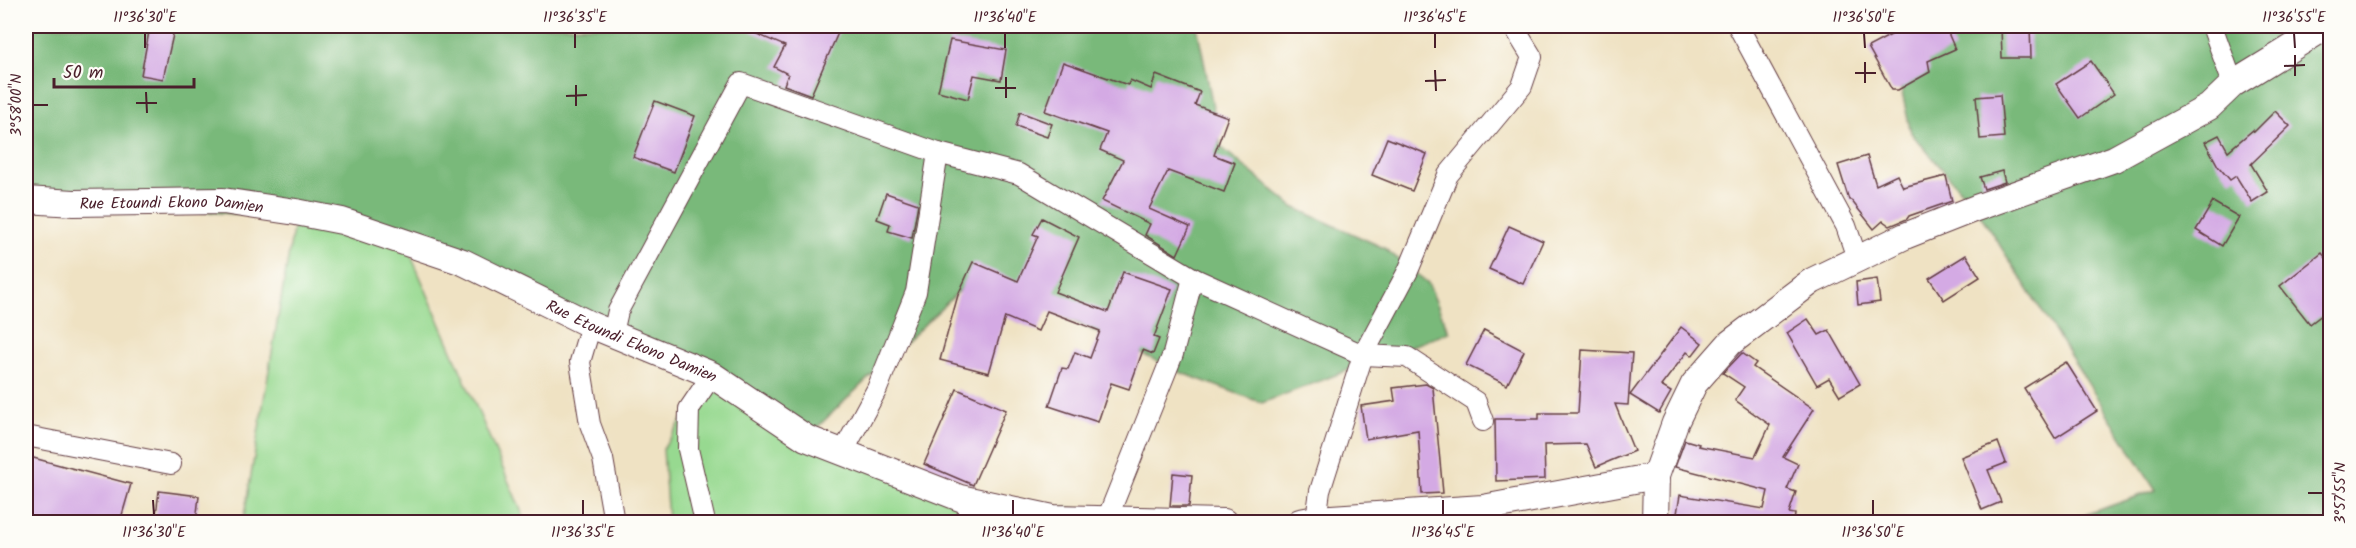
<svg xmlns="http://www.w3.org/2000/svg" width="2356" height="548" font-family="Kalam,sans-serif">
<rect width="100%" height="100%" fill="#fdfcf7"/>
<filter id="ink" filterUnits="userSpaceOnUse"><feTurbulence type="fractalNoise" baseFrequency=".0167" numOctaves="2"/><feDisplacementMap in="SourceGraphic" scale="12" xChannelSelector="R" yChannelSelector="G"/><feConvolveMatrix kernelMatrix="1 2 1 2 8 2 1 2 1" color-interpolation-filters="sRGB"/></filter>
<filter id="wash" filterUnits="userSpaceOnUse"><feTurbulence type="fractalNoise" baseFrequency=".008" numOctaves="4" result="noise"/><feDisplacementMap in="SourceGraphic" scale="24" xChannelSelector="R" yChannelSelector="G"/><feGaussianBlur stdDeviation="1.35" result="paint"/><feColorMatrix in="noise" values="0 0 0 0 0 0 0 0 0 0 0 0 0 0 0 0 0 1.4 0 .05"/><feComposite in="paint" operator="in"/></filter>
<g filter="url(#wash)">
<rect width="100%" height="100%" fill="#efe2c3"/>
<g fill="#97d990" stroke="#707c5e" stroke-width="1.5">
<path d="M296,212L406,244L526,522H243Z"/>
<path d="M712,375L806,438L960,498L1225,522H668L663,449Z"/>
</g>
<g fill="#79b97a" stroke="#626c52" stroke-width="1.5">
<path d="M26,26H1197L1221,147L1293,207L1384,248L1428,283L1449,332L1262,403L1182,373L976,275L806,438L712,375L342,221L26,200Z"/>
<path d="M1905,26H2330V522H2064L2156,490L1976,208L1911,133L1890,39Z"/>
</g>
<g id="blocks">
<g fill="#d4aae4">
<path d="M150,26H175L163,79L141,75Z"/>
<path d="M738,26H841L811,95L784,85L788,74L774,67L785,46Z"/>
<path d="M1908,26L1911,30L1922,26H1945L1955,49L1928,61L1930,72L1898,90H1892L1868,47Z"/>
<path d="M2001,26H2030L2031,58H2002Z"/>
<path d="M950,40L1006,50L1001,80L974,75L968,99L938,91Z"/>
<path d="M2091,61L2114,94L2080,118L2056,84Z"/>
<path d="M1063,62L1128,85L1130,80L1151,89L1156,75L1200,92L1195,105L1228,117L1214,155L1235,163L1224,192L1168,171L1149,209L1190,227L1177,255L1145,235L1150,224L1102,201L1123,160L1100,150L1107,133L1045,111Z"/>
<path d="M2000,95L2004,137L1980,139L1976,97Z"/>
<path d="M655,101L695,116L674,172L633,157Z"/>
<path d="M2275,111L2290,126L2251,164L2268,192L2252,202L2236,176L2230,180L2218,166L2205,142L2219,135L2228,151L2253,130L2254,132Z"/>
<path d="M1020,112L1052,124L1047,137L1016,126Z"/>
<path d="M1387,138L1427,154L1412,191L1372,175Z"/>
<path d="M1867,156L1876,185L1897,175L1903,187L1946,176L1952,201L1909,216L1907,219L1890,226L1883,221L1874,229L1851,200H1849L1838,165Z"/>
<path d="M2002,171L2005,182L1984,189L1980,177Z"/>
<path d="M886,193L918,204L912,238L888,231L890,224L877,219Z"/>
<path d="M2213,202L2239,217L2222,246L2196,230Z"/>
<path d="M1042,218L1079,237L1055,292L1108,312L1123,272L1172,289L1154,337L1159,339L1153,354L1143,350L1129,389L1111,383L1098,422L1049,406L1062,368L1068,369L1075,352L1090,358L1100,331L1047,311L1038,331L1005,317L989,373L940,360L958,295L973,262L1018,281L1038,236L1033,234Z"/>
<path d="M1509,226L1543,241L1523,284L1489,269Z"/>
<path d="M2322,253L2331,264V308L2310,324L2280,286Z"/>
<path d="M1966,255L1980,277L1944,300L1929,278Z"/>
<path d="M1877,279L1880,302L1858,305L1856,282Z"/>
<path d="M1808,319L1819,335L1829,330L1860,384L1840,396L1829,378L1817,385L1787,333Z"/>
<path d="M1681,327L1702,343L1692,356L1687,352L1661,386L1671,392L1659,413L1630,395Z"/>
<path d="M1484,330L1524,351L1507,385L1466,365Z"/>
<path d="M1582,350L1632,353L1628,405L1615,404L1634,451L1596,467L1586,444L1544,445L1545,479L1496,481L1495,419H1539V413H1578Z"/>
<path d="M1742,353L1756,363L1753,367L1814,409L1783,457L1798,464L1787,489L1796,492L1789,513L1795,514L1794,522H1690L1676,520L1680,495L1764,509L1768,491L1675,467L1685,440L1699,444L1698,446L1755,457L1770,425L1735,400L1744,387L1723,373Z"/>
<path d="M2066,362L2097,411L2055,438L2024,388Z"/>
<path d="M1426,384L1433,388L1443,493L1422,494L1418,430L1366,439L1361,406L1395,401L1393,388Z"/>
<path d="M957,389L1006,410L973,485L924,464Z"/>
<path d="M1998,442L2006,463L1988,470L2001,502L1982,510L1961,457Z"/>
<path d="M26,456L131,484L120,522H26Z"/>
<path d="M1173,473L1192,475L1189,506H1170Z"/>
<path d="M159,491L199,496L196,522H155Z"/>
</g>
</g>
</g>
<g filter="url(#ink)">
<use href="#blocks" fill-opacity="0" stroke="#633c42" stroke-width="1.5"/>
<g fill="none" stroke-linecap="round" stroke-linejoin="round">
<g stroke="#633c42" stroke-width="22">
<g id="minor">
<path d="M1738,26L1846,226L1857,258"/>
<path d="M2212,26L2233,84"/>
<path d="M591,325L580,362L590,424L603,459L614,522"/>
<path d="M613,333L618,311L741,83L938,153L1019,174L1193,278L1363,355L1320,491L1316,519"/>
<path d="M1483,421L1476,402L1407,357L1363,355L1408,271L1448,175L1522,86L1532,57L1513,26"/>
<path d="M26,436L171,464"/>
<path d="M843,452L877,389L916,292L938,153"/>
<path d="M1107,519L1173,354L1193,278"/>
<path d="M705,522L688,449L689,409L712,375"/>
<path d="M967,522L969,500"/>
</g>
</g>
<g stroke="#633c42" stroke-width="28">
<g id="tertiary">
<path id="s1" d="M26,200L74,203L223,201L296,212L342,221L463,262L591,325L712,375L806,438L960,498L1053,518L1224,522"/>
<path d="M1300,522L1316,519L1483,508L1656,476"/>
<path d="M1655,522L1656,476L1675,423L1694,384L1730,343L1812,281L1905,236L1976,208L2114,159L2209,107L2233,84L2327,26"/>
</g>
</g>
<use href="#minor" stroke="#fff" stroke-width="20"/>
<use href="#tertiary" stroke="#fff" stroke-width="26"/>
</g>
</g>
<path fill="none" stroke="#4a1f2b" stroke-width="2" d="M145,33V48M575,33V48M1005,33V48M1435,33V48M1864,33L1865,48M2294,33L2295,48M2295,55V76M1865,62V83M2284,66L2305,65M1435,70L1436,91M1855,73H1876M1006,77V98M1425,81L1446,80M576,85V106M995,88H1016M146,92L147,113M566,96L587,95M136,103H157M33,105H48M2308,493H2323M153,500L154,515M583,500V515M1013,500V515M1443,500V515M1873,500V515"/>
<g text-anchor="middle" stroke-width="6" stroke-linejoin="round" paint-order="stroke">
<g font-size="16" fill="#4a1f2b" stroke="#fdfcf7">
<text dy="6" stroke="none"><textPath href="#s1" startOffset="146">Rue Etoundi Ekono Damien</textPath></text>
<text dy="6" stroke="none"><textPath href="#s1" startOffset="632">Rue Etoundi Ekono Damien</textPath></text>
</g>
</g>
<rect width="2356" height="548" fill="none" stroke="#fdfcf7" stroke-width="66"/>
<path d="M54 78v9h140v-9" fill="none" stroke="#4a1f2b" stroke-width="3"/>
<text x="63" y="78" font-size="18" fill="#4a1f2b" stroke="#fdfcf7" stroke-width="4.5" paint-order="stroke">50 m</text>
<rect x="33" y="33" width="2290" height="482" fill="none" stroke="#4a1f2b" stroke-width="2"/>
<g font-size="15" text-anchor="middle" fill="#4a1f2b">
<text x="145" y="22">11°36'30"E</text>
<text x="575" y="22">11°36'35"E</text>
<text x="1005" y="22">11°36'40"E</text>
<text x="1435" y="22">11°36'45"E</text>
<text x="1864" y="22">11°36'50"E</text>
<text x="2294" y="22">11°36'55"E</text>
<text transform="translate(16 105) rotate(-90)" y="5">3°58'00"N</text>
<text transform="translate(2340 493) rotate(-90)" y="5">3°57'55"N</text>
<text x="154" y="537">11°36'30"E</text>
<text x="583" y="537">11°36'35"E</text>
<text x="1013" y="537">11°36'40"E</text>
<text x="1443" y="537">11°36'45"E</text>
<text x="1873" y="537">11°36'50"E</text>
</g>
</svg>
